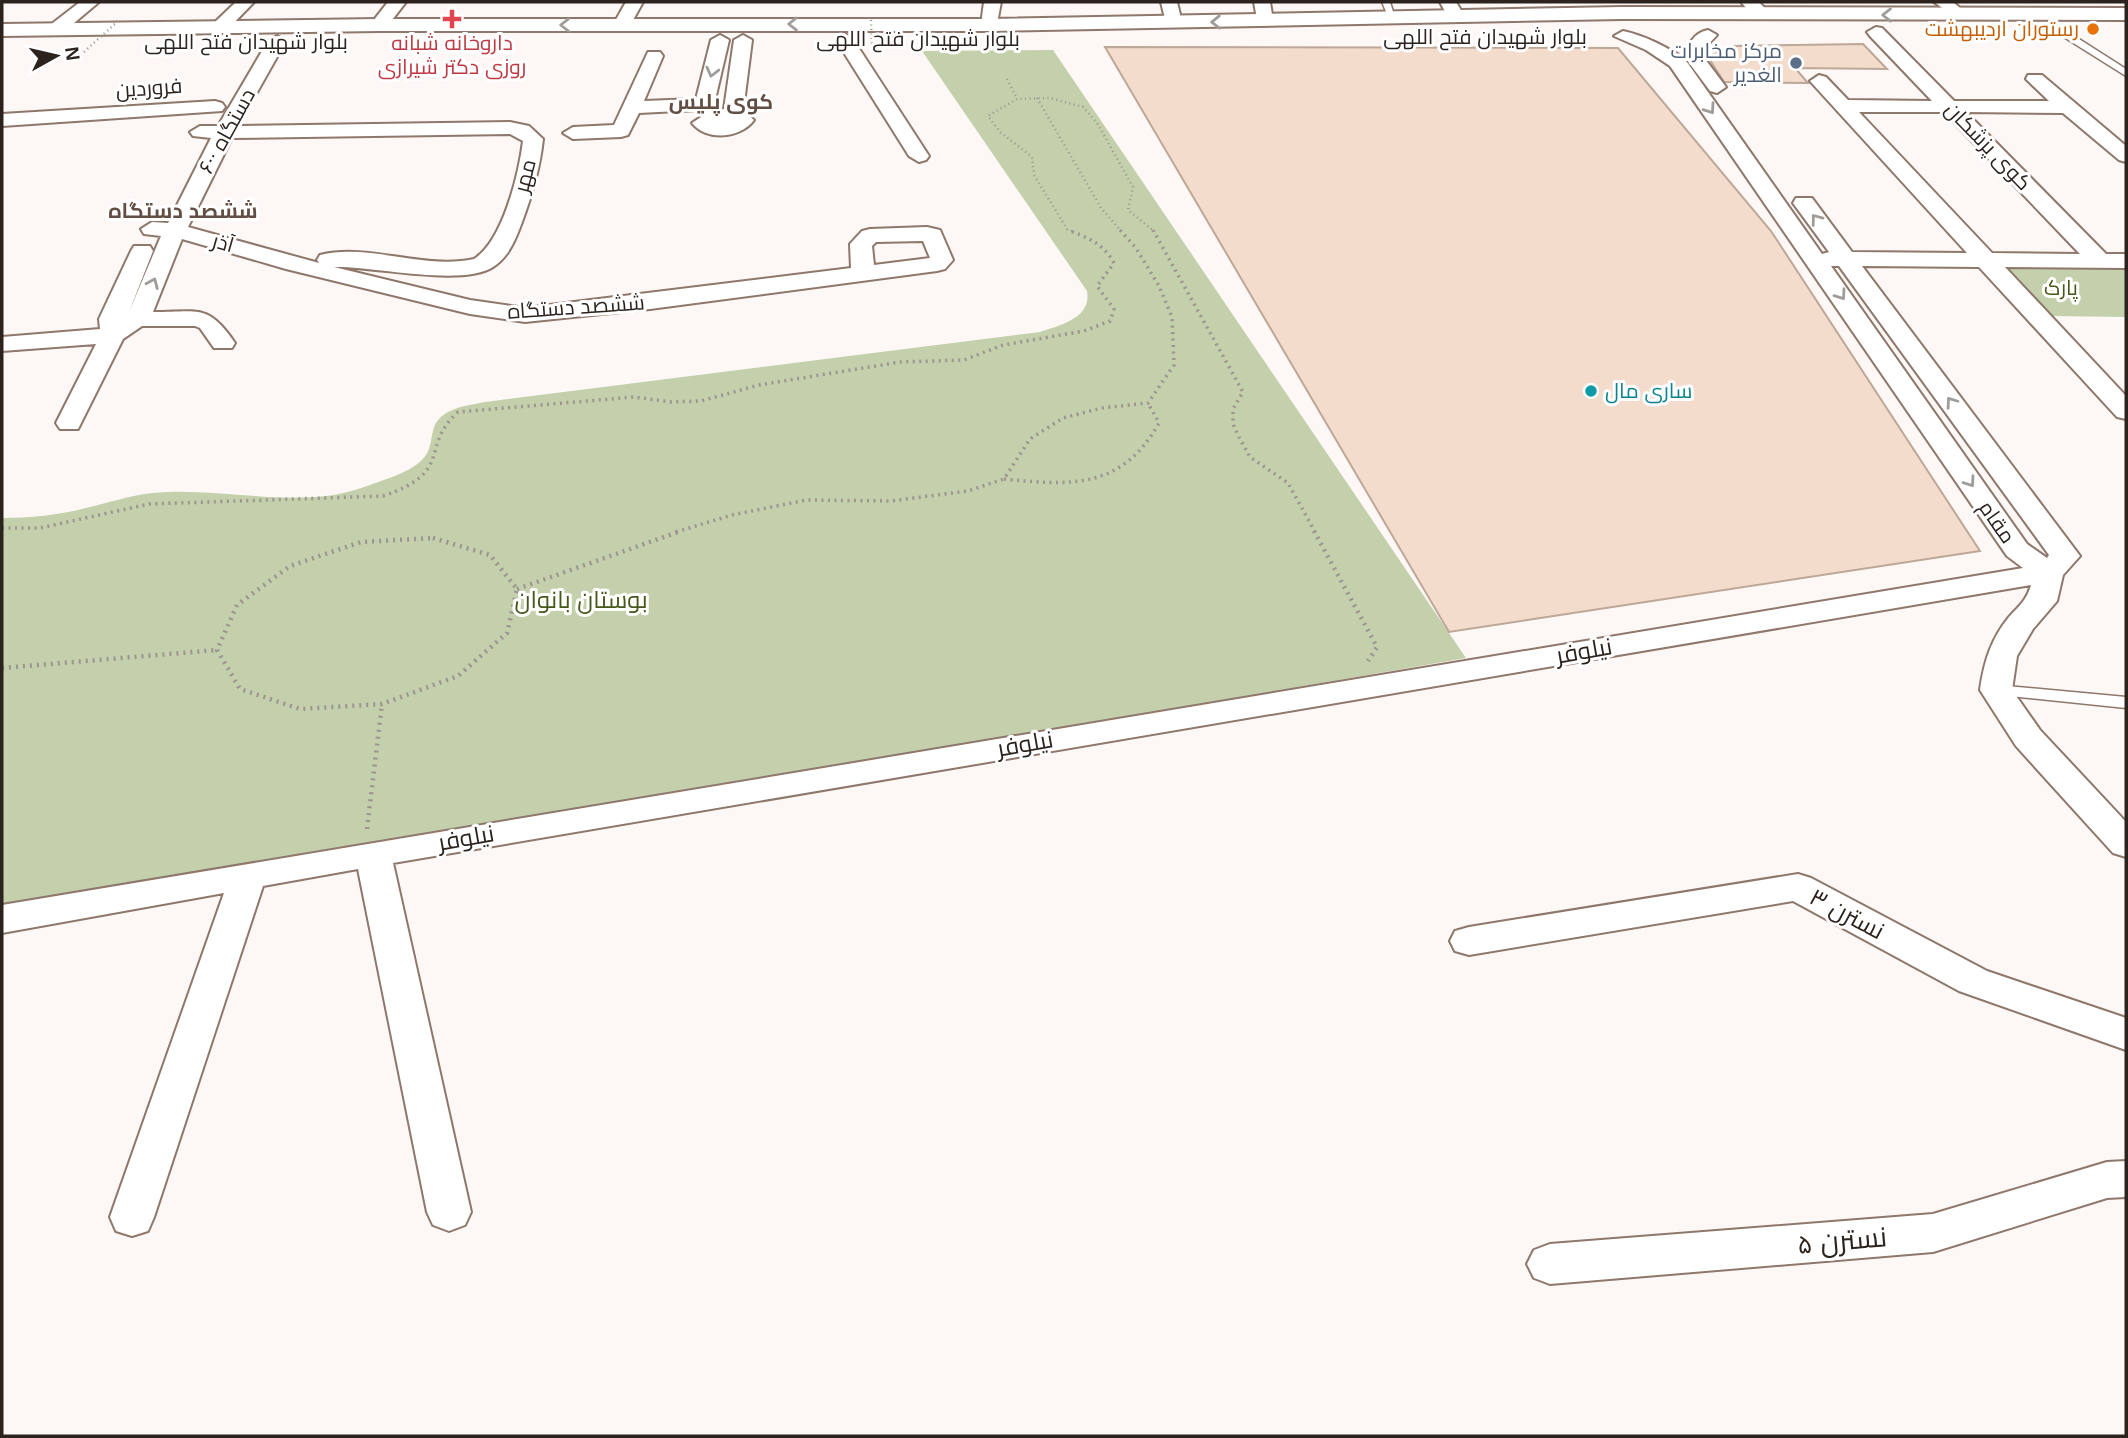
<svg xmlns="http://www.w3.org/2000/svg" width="2128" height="1438" font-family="Helvetica,Cairo,sans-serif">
<rect width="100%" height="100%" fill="#fdf8f5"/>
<g fill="#c3d0ab">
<path d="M1053,50L1466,658L2,912V518C28,518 60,515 86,508C108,503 131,495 153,493C221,486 300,511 364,487C383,480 407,474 422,460C431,451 430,442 433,431C438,408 466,406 485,402L1040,332C1060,325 1092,318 1087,291L922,51Z"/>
<path d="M1995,260L2126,261V317L2048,316Z"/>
</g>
<g fill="#f3dccc" stroke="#bda797" stroke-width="2">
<path d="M1863,44L1887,69L1795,68L1808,83L1724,82L1708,57L1731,46Z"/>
<path d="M1105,47L1618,48L1771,231L1980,551L1449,632Z"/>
</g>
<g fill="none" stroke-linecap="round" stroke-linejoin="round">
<g stroke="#8e776b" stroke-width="3">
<g id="lane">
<path d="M1382,2H1390L1396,21H1390Z"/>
<path d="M2059,30H2065L2126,69V76L2059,34Z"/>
<path d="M1996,685L2126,697V708L1990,694L1987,690Z"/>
</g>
</g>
<g stroke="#8e776b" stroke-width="4">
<g id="street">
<path d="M80,2H99L61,34H49L46,30L49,26Z"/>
<path d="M236,2H254L225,32H213L210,28L213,24Z"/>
<path d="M388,2H406L385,29H373L370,25Z"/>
<path d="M626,2H643L628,29L622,30L613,25Z"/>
<path d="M984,2H1001L996,29H984L981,25Z"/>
<path d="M1161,2H1177L1182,23L1179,27H1167Z"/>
<path d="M1254,2H1270L1273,21L1270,25H1258Z"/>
<path d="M1440,2H1456L1465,17L1462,21H1450Z"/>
<path d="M1741,2H1759L1771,15L1768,19H1756Z"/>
<path d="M1934,2H1953L1967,14L1958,19Z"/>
<path d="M1876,27L1882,28L1954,101H2049L2026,79L2028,75H2042L2126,146V162L2119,160L2063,113L1966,112L2106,254H2126V268L2005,267L2126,396V419L2117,417L1979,267L1862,266L2080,556L2063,575L2057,601L2033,629L2017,656L2012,690L2040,730L2126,822V857L2113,853L2016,746L1980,690C1984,662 1991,639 2009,617C2019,606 2027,600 2031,585L393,863L471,1212L465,1225L449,1231L433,1225L427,1212L358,869L263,886L154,1217L148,1231L132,1236L116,1231L110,1217L224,893L2,933V905L2023,568L2007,556L1670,66L1646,50L1614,36L1623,31C1646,36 1664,46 1684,58L1822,254L1829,252L1793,203L1796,198H1812L1852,252L1967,253L1810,81L1819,75L1826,77L1848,100L1932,101L1870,36L1867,32ZM1859,112H1944L2080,254L1992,253ZM1831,266H1839L2049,555L2047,558L2027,544Z"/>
<path d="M1708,30L1717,35L1704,49L1705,59L1726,87L1717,93L1710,91L1687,60C1686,46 1693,33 1708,30Z"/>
<path d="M720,35L729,40L714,104L717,111L724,109L734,40L743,35L752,40L743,111L754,120C741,138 707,142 692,123L701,117L698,110L639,113L628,135L621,137L573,139L563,133L573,127L614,125L648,52H660L663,56L644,101L696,99L711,40Z"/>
<path d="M845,35L851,36L929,156L926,160L919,162L909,156L836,40Z"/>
<path d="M277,36L286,41L238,126L510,122L529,126L543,139C540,168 532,195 522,222C516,238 509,257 493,267C462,287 373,266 334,267L470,300L525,308L851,268L850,244L862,231L870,229L927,227L940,230L953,260L945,269L937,271L650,309L525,322L470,314L286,269L182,239L153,312C198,312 208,303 235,343L232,348H214L200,328L195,326H142L123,339L78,429H60L56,423L96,344L2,351V337L100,329L99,319L131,251L134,246H150L153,251L129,312L161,236L144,234L141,229L152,222L168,223L211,138L193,136L190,132L200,126H218L268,41ZM510,134L523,141C519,173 503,241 474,259C424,270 370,243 320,255L317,260L319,263L188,227L232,138ZM923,241L930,258L874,265L872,246L876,242Z"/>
<path d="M215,101L222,103L225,107L222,111L2,126V114Z"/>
<path d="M1798,874L1811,878L1987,971L2126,1018V1050L1959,991L1793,901L1469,955L1455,951L1450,941L1455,931L1469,927Z"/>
<path d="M2126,1161V1197L2107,1198L1933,1252L1550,1284L1534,1278L1527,1264L1534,1250L1550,1244L1933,1214L2107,1162Z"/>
</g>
</g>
<g stroke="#8e776b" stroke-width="4">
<path id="primary" d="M1622,7L2126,8V20L1622,19L990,31H379L2,36V24L379,19H990Z"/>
</g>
<g stroke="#9b9490" stroke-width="2.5" stroke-dasharray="1 3.5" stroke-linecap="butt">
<path d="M1007,79L1017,99"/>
<path d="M1037,98L1101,208L1121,231"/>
<path d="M1072,231L1067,229L1034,175L1032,157L1000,132L988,116L1017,99L1050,98L1083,107L1097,123L1133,187L1128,210L1154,231"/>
</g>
<g stroke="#9b9490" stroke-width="3.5" stroke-dasharray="2 4.5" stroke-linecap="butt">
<path d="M1153,230L1243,392L1233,409V424L1239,437L1250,457L1288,483L1315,532"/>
<path d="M1004,479C1072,486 1122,489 1159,423L1148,403"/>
<path d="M2,528H40L149,504L383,496C455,472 419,447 458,412L634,397L671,402L701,401L759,385L900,362L964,360L1003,345L1084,331L1110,321L1114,309L1097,286L1114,263C1103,243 1088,238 1068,230"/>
<path d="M676,532L732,515L806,500L891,501L968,491L1004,479L1030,439L1063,418L1102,408L1148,403L1174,365L1172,317L1159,286L1136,248L1120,230"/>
</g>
<g stroke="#9b9490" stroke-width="4.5" stroke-dasharray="2 5" stroke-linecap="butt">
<path d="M1314,531L1377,647L1368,661"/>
<path d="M433,538L490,555L517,589L507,633L458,676L382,704L300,709L240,689L217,650L237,605L290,566L361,542Z"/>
<path d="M517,589L681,531"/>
<path d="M2,668L217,650"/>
<path d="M367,829L382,704"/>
</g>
<use href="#lane" fill="#fff" fill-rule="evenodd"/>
<use href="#street" fill="#fff" fill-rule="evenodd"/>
<use href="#primary" fill="#fff" fill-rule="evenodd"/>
<g stroke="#9b9490" stroke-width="2.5" stroke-dasharray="1 3.5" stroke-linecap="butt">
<path d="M871,20L872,48"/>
<path d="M84,52L118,21"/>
</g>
</g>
<defs><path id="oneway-chevron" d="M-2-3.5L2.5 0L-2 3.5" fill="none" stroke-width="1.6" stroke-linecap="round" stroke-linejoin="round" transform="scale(1.75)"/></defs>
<g stroke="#a09c9a">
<use href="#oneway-chevron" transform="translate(1887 15) rotate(180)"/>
<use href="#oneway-chevron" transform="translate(1216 22) rotate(179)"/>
<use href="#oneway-chevron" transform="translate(793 24) rotate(180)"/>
<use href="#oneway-chevron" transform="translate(565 25) rotate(-180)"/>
<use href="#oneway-chevron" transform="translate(712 72) rotate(104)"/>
<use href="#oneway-chevron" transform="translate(1710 109) rotate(55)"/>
<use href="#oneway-chevron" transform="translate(1816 219) rotate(-127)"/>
<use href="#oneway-chevron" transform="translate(153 283) rotate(-67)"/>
<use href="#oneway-chevron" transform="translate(1841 295) rotate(55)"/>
<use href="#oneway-chevron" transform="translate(1951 402) rotate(-126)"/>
<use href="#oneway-chevron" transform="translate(1970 482) rotate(55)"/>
</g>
<path fill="#e0444e" stroke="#fff" stroke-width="2.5" d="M448.5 8.5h7v7h7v7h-7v7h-7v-7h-7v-7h7z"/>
<circle fill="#e8710a" stroke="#fff" stroke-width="2.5" cx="2093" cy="29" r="7"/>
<circle fill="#5c6f8a" stroke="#fff" stroke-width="2.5" cx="1796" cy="63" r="7"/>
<circle fill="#0f9aa8" stroke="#fff" stroke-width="2.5" cx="1591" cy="391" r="7"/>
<g text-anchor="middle" stroke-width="6" stroke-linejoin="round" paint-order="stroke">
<g font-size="21" fill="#c56008" stroke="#fff" text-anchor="end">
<text x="2079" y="36">رستوران اردیبهشت</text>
</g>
<g font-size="21" fill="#2c231e" stroke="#fff">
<text x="1485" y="44">بلوار شهیدان فتح اللهی</text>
<text x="918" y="46">بلوار شهیدان فتح اللهی</text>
<text x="246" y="49">بلوار شهیدان فتح اللهی</text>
<text transform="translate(149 88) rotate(-4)" y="7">فروردین</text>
<text transform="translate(227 131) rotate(-61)" y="7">۶۰۰ دستگاه</text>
<text transform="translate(1988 146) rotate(46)" y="7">کوی پزشکان</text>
<text transform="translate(525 176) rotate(-75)" y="7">مهر</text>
<text transform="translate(223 243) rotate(16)" y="7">آذر</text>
<text transform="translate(576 307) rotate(-4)" y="7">ششصد دستگاه</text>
<text transform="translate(1997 522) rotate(55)" y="7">مقام</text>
</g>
<g font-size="21" fill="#be3a42" stroke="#fff">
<text x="452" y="50">داروخانه شبانه<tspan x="452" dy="24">روزی دکتر شیرازی</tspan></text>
</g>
<g font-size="21" fill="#4e5e75" stroke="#fff" text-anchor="end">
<text x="1782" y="58">مرکز مخابرات<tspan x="1782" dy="24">الغدیر</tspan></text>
</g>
<g font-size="21" font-weight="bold" fill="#634e43" stroke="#fff">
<text x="721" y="109">کوی پلیس</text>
<text x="183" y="218">ششصد دستگاه</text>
</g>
<g font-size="21" fill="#46581a" stroke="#fff">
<text x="2061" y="295">پارک</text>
</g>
<g font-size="21" fill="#0d838f" stroke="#fff" text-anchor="start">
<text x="1605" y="398">ساری مال</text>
</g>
<g font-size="24" fill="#46581a" stroke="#fff">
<text x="581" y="608">بوستان بانوان</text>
</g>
<g font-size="24" fill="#2c231e" stroke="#fff">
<text transform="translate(1584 651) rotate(-10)" y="8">نیلوفر</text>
<text transform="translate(1025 744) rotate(-10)" y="8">نیلوفر</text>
<text transform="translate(466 838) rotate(-10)" y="8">نیلوفر</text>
<text transform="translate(1847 914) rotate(28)" y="8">نسترن ۳</text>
</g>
<g font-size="28" fill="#2c231e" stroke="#fff">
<text transform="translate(1842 1240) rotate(-5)" y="10">نسترن ۵</text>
</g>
</g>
<rect width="2128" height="1438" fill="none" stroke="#2c231e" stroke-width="7"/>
<g transform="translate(56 56) rotate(82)" stroke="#ffffff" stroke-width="5" paint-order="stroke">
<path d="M0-5L12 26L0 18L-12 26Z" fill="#2c231e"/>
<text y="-10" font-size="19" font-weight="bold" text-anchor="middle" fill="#2c231e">N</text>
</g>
</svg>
